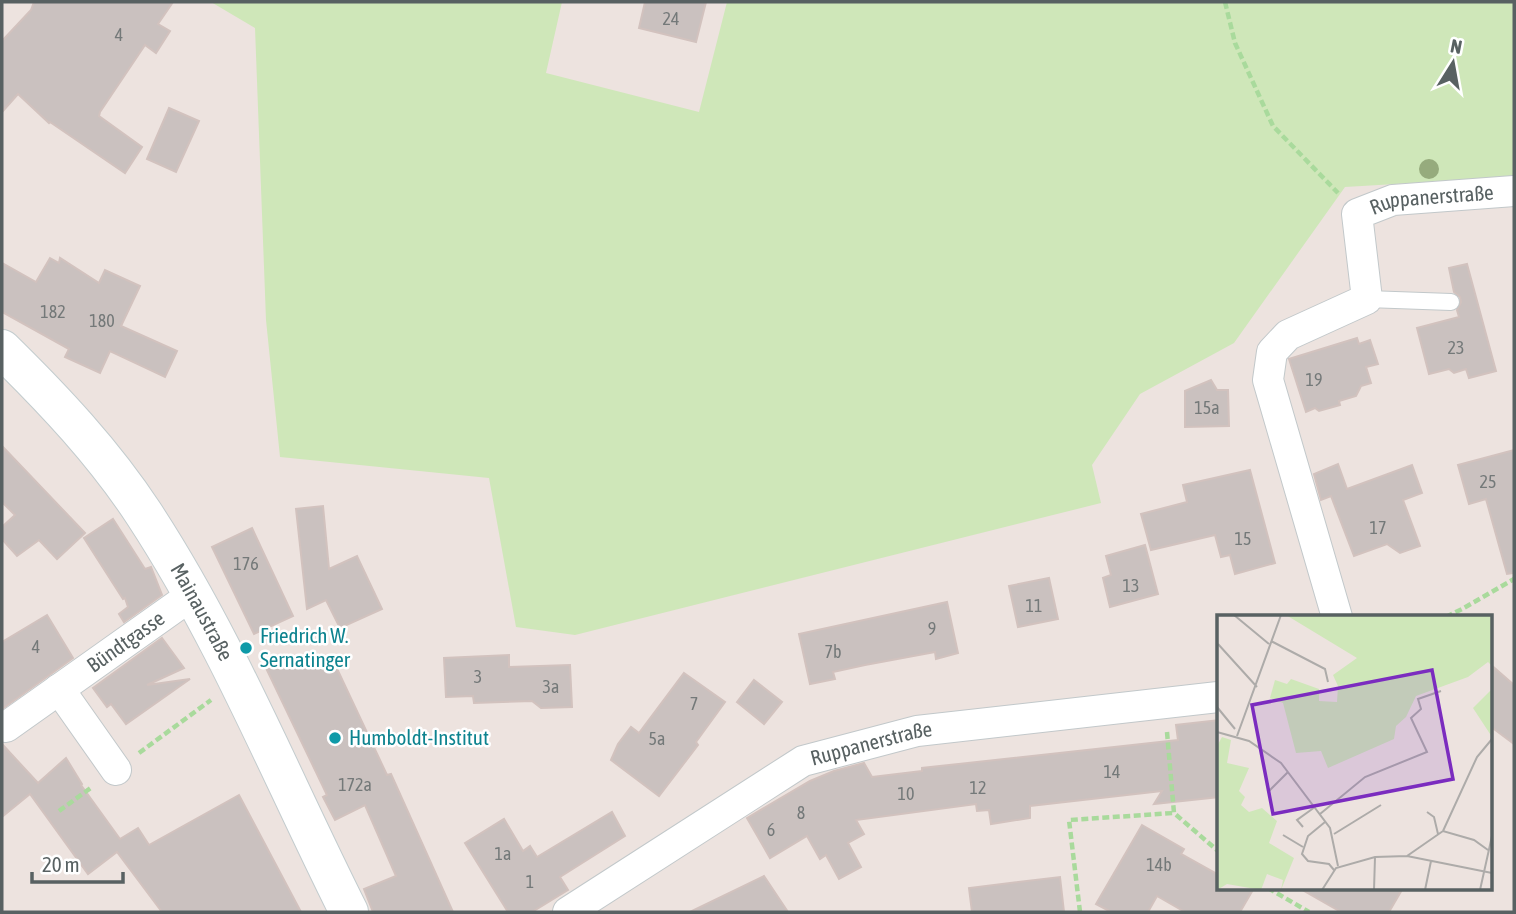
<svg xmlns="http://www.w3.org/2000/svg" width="1516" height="914" font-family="'Asap Condensed',sans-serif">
<rect width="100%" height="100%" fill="#ede3df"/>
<path fill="#cfe7b9" d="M211,2H562L546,73L699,112L727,2H1514V177L1345,187L1234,343L1140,394L1092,465L1101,503L575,635L516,627L489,478L280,457L266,320L255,28Z"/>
<g fill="#cac1bf" stroke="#d2c2be" stroke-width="2">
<path d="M34,2H173L158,24L170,31L156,53L145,45L100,112L99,116L142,147L125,173L50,122L49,123L18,94L2,112V41L31,10Z"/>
<path d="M645,2H706L696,42L639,28Z"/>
<path d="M169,108L199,121L176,172L147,159Z"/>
<path d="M50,258L59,263L60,258L99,283L105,270L140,286L121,326L177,351L165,377L110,351L100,373L65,357L69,349L2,312V263L36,282Z"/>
<path d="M1467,264L1496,371L1469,378L1466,369L1454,373L1449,369L1429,374L1417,328L1459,317L1457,310L1461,302L1460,297L1454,292L1449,268Z"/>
<path d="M1357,338L1359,344L1370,340L1378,364L1366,367L1371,383L1361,386L1356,396L1339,401L1340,405L1319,411L1315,408L1306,412L1289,359Z"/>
<path d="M1211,380L1217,390H1228L1229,426L1185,427V391Z"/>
<path d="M2,446L85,533L57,559L39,540L17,556L2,539V527L15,515L2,502Z"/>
<path d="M1514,450V573L1507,574L1486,499L1469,504L1458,465Z"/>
<path d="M1338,464L1347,489L1412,465L1422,493L1403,500L1420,546L1400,553L1387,544L1354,556L1331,496L1321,500L1314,474Z"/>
<path d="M1250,470L1275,563L1235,574L1230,555L1221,557L1215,535L1151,550L1141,514L1187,502L1183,485Z"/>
<path d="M323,506L329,569L357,556L382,609L340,628L326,600L307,609L296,509Z"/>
<path d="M113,519L145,569L151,567L162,595L124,622L119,614L128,607L125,598L123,599L84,538Z"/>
<path d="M252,528L293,616L254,634L212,547Z"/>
<path d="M1145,545L1158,594L1110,607L1103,578L1111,575L1106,556Z"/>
<path d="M1049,578L1058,619L1018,627L1009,586Z"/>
<path d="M947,602L958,653L936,659L935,652L865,665L833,672L835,679L810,684L799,634Z"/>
<path d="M47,615L73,658L2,709V642Z"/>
<path d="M162,638L184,668L147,685L190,679L126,724L111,704L107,707L93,688Z"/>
<path d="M509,655V667L570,665L572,707L541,708L532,701L474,703L473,696L446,697L444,658Z"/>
<path d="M332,658L387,775L391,774L453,912H373L364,889L396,876L365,805L335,820L323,797L327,795L266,668Z"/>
<path d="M1490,664L1514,685V744L1490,726Z"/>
<path d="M684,673L725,702L696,742L698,745L659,796L611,760L618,744L631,727L639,733Z"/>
<path d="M754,680L782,702L764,724L737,702Z"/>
<path d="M1219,720V797L1154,804L1162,791L1030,806V818L991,824L989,810L977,811L976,804L856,820L864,834L848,843L861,867L839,879L826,855L820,859L807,836L770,858L747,818L810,781L834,771L864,763L872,777L922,771V768L1178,740L1176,725Z"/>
<path d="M2,744L38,783L66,758L82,784L81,785L120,839L138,828L149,845L239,795L301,912H162L117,852L88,874L30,794L2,817Z"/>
<path d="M612,812L625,836L560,877L568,890L532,912H508L465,843L504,819L523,851L530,846L537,857Z"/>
<path d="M1142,825L1184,849L1181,854L1219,875V888H1254L1240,912H1185L1157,896L1148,912H1111L1096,904Z"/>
<path d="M764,876L788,912H690Z"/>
<path d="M1060,877L1064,912H972L969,888Z"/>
<path d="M1299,888H1403L1389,912H1341Z"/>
</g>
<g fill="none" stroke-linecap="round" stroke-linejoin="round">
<g stroke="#c2c8ca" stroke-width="18">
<path id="lane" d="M1367,299L1451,302"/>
</g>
<g stroke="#c2c8ca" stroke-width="32">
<g id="street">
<path id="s1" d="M1337,617L1268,380L1272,352L1288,335L1367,299L1357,214L1393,200L1514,191"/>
<path d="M59,689L116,770"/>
<path id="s2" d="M6,727L192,595"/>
<path id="s3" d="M568,912L803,761L917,731L1218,697"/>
</g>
</g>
<g stroke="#c3ccce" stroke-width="40">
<g id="secondary">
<path id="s4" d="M2,349C54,400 104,453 144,514C226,639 282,779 349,912"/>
</g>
</g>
<g stroke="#a9da9c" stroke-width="4.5" stroke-dasharray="7 3.5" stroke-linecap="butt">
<path d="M1225,2L1235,43L1273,126L1338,193"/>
<path d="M1446,617L1462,609L1514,579"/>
<path d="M1167,732L1174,813L1218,851"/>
<path d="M139,753L211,700"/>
<path d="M59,811L92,787"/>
<path d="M1268,888L1309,912"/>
<path d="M1080,912L1069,820L1174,813"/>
</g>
<use href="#lane" stroke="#fff" stroke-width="16"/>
<use href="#street" stroke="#fff" stroke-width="30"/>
<use href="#secondary" stroke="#fff" stroke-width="38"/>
</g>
<circle fill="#96ab7d" cx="1429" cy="169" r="10"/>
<g fill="#0f9aa8" stroke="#fff" stroke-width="2.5">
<circle cx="246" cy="648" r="7"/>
<circle cx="335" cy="738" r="7"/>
</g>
<g text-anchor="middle" stroke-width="5" stroke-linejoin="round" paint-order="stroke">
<g font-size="18" fill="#747979">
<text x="671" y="25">24</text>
<text x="119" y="41">4</text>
<text x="53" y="318">182</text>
<text x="102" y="327">180</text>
<text x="1456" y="354">23</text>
<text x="1314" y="386">19</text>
<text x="1207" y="414">15a</text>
<text x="1488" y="488">25</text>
<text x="1378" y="534">17</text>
<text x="1243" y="545">15</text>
<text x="246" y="570">176</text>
<text x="1131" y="592">13</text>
<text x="1034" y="612">11</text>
<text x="932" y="635">9</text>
<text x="36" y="653">4</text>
<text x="833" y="658">7b</text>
<text x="478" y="683">3</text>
<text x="551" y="693">3a</text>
<text x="694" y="710">7</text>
<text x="657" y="745">5a</text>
<text x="1112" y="778">14</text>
<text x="355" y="791">172a</text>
<text x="978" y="794">12</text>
<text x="906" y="800">10</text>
<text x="801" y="819">8</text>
<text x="771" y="836">6</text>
<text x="503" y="860">1a</text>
<text x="1159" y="871">14b</text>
<text x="530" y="888">1</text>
</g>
<g font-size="21" fill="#586162" stroke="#fff">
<text dy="7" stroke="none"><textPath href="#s1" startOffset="548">Ruppanerstraße</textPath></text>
<text dy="7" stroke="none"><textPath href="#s4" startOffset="332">Mainaustraße</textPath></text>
<text dy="7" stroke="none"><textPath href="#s2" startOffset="147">Bündtgasse</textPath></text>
<text dy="7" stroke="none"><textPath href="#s3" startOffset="350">Ruppanerstraße</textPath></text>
</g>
<g font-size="21" fill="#0d838f" stroke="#fff" text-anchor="start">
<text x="260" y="643">Friedrich W.<tspan x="260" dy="24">Sernatinger</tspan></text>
<text x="349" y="745">Humboldt-Institut</text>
</g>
</g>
<g transform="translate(1217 615)">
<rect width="275" height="275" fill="#ede3df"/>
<path d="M69,0H275V51L271,47L251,62L199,81L189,102L179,111L177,124L111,153L104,136L79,138L66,88L53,83L58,65L70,69L74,64L102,74V86L120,87L121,71L116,60L140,43ZM275,74V122L256,93ZM5,122L14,125L10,148L32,153L22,176L28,182L24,190L32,197L45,193L60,206L52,228L77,243L64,275L66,265L50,259L44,275L10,269L0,275V131Z" fill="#cfe7b9"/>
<path fill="none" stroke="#adaba9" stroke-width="2" d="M17,0L52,29M54,26L108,54L111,67M1,29L40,72M0,92L18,114M0,117L32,126L64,148L113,213L121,251M20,121L64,0M52,176L71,157M210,197L217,202L221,219M103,199L148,162L210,137L194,103L204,94L201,84L224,76M108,207L91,221L85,239L91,246L112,249L117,255M86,212L80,205L98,192M226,216L260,142L275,124M117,219L164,190M66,220L86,232M190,241L226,216L257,225L271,235M105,275L119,253L158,242L190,241L275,258M157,275L158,242M208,275L214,246M263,275L275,221"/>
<path fill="#7b2cbf" fill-opacity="0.15" stroke="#7b2cbf" stroke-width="3.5" d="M215,55L236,164L56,199L35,90Z"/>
<rect width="275" height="275" fill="none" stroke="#586162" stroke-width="3.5"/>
</g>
<rect width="1516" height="914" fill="none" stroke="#586162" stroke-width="7"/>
<g transform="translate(1453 63) rotate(11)" stroke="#ffffff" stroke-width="5" paint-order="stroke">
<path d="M0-5L12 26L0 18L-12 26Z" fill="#586162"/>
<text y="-10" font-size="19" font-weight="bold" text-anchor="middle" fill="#586162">N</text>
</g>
<path d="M32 872v10h91v-10" fill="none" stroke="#586162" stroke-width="3.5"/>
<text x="42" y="872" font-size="21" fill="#586162" stroke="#ffffff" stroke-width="5" paint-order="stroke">20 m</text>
</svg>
